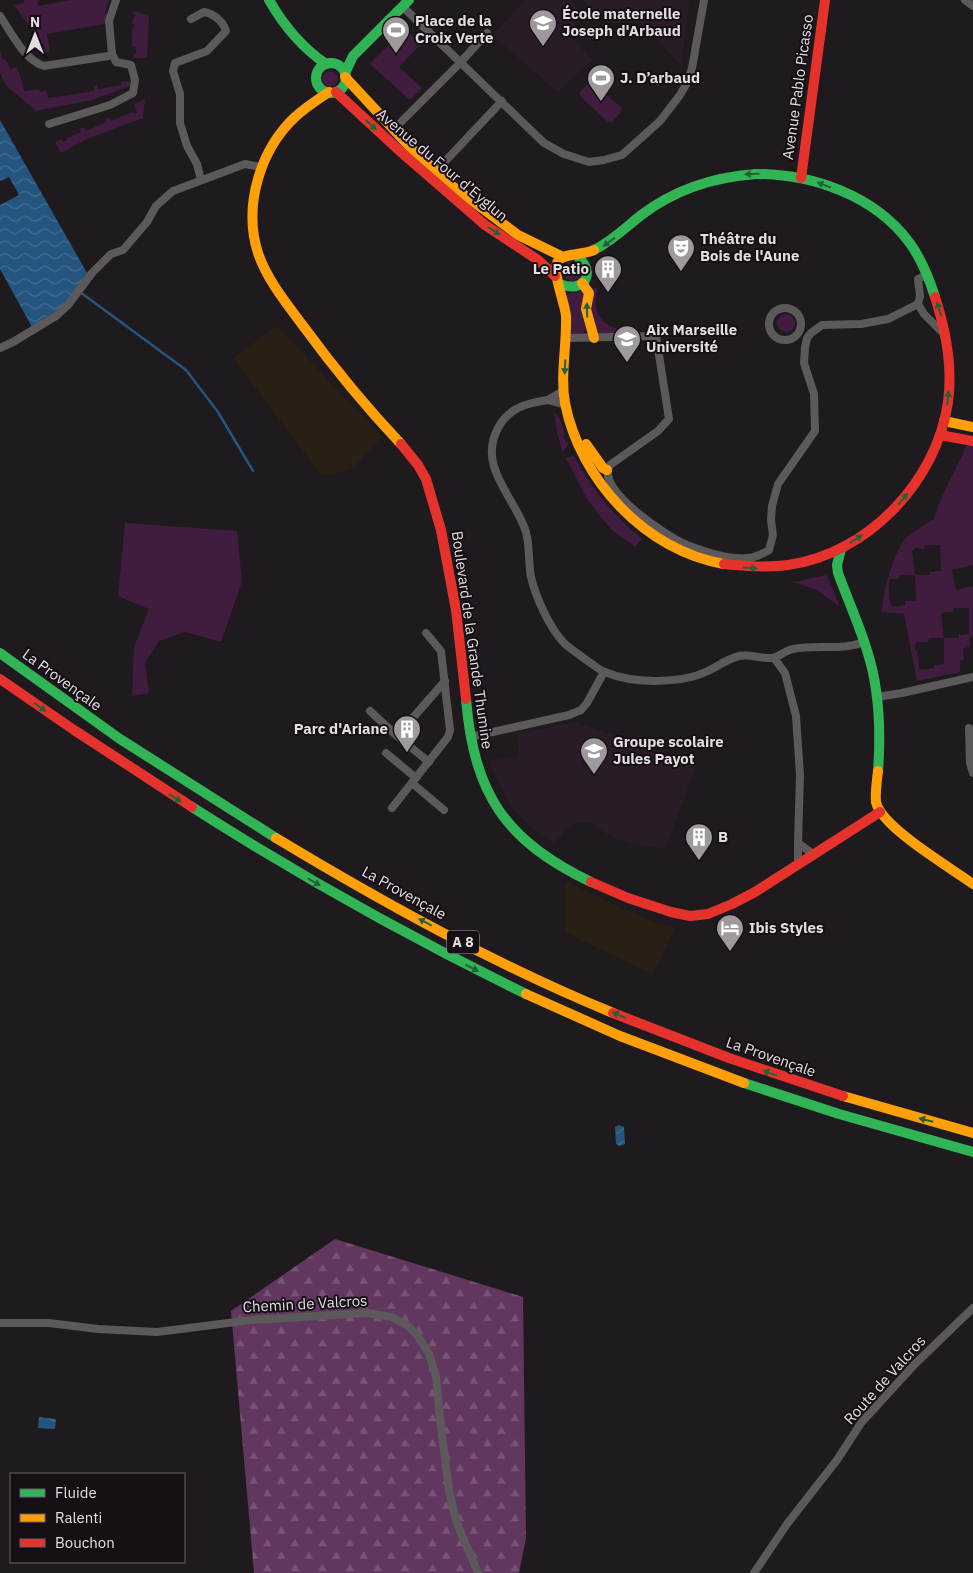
<svg xmlns="http://www.w3.org/2000/svg" width="973" height="1573" font-family="'IBM Plex Sans',sans-serif">
<defs>
<pattern id="forest-firs" width="22" height="20" patternUnits="userSpaceOnUse" patternTransform="scale(1.25)"><rect width="22" height="20" fill="#61375f"/><path d="M5 1l3.5 6h-7zM16 11l3.5 6h-7z" fill="#775476"/></pattern>
<pattern id="water-waves" width="16" height="10" patternUnits="userSpaceOnUse" patternTransform="scale(1.25)"><rect width="16" height="10" fill="#23557e"/><path d="M0 5q4-4 8 0t8 0" fill="none" stroke="#436d90"/></pattern>
</defs>
<rect width="100%" height="100%" fill="#1f1a1e"/>
<g fill="#2a1f14">
<path d="M277,326L382,437L354,467L334,474L322,476L233,358Z"/>
<path d="M566,882L651,921L675,927L653,975L565,932Z"/>
</g>
<g fill="#281d27">
<path d="M526,0H570L584,14L568,33L592,60L558,92L492,35Z"/>
<path d="M583,0H689L682,67L645,25L626,19L619,23H613L592,11Z"/>
<path d="M576,722L697,764L665,849L637,845L611,837L590,822H584L571,825L554,843L534,830L512,808L500,786L489,761L519,756L517,734Z"/>
</g>
<g fill="#401c3e" fill-rule="evenodd">
<path d="M24,0H37L38,6L72,0H109L105,13L108,15L106,24L47,34L50,51L42,53L40,50L45,47L14,5L24,3Z"/>
<path d="M134,11L149,16L147,58H134V54H136V46H132V30L135,24L132,23L135,15L132,14Z"/>
<path d="M404,28L421,44L399,67L422,88L410,100L370,64Z"/>
<path d="M0,51L3,60L6,59L10,69L17,67L21,78L24,91L39,89L40,92L47,91L48,98L94,91V86L97,85L98,89L121,85V82L129,81L130,86L92,100L36,111L6,85L0,73Z"/>
<circle cx="330" cy="79" r="8"/>
<path d="M590,81L622,108L621,112L612,122H608L580,96L579,93Z"/>
<path d="M145,99L143,118L87,139L61,153L55,142L62,139L63,142L67,140V138L81,132L79,129L84,127L86,131L106,122L105,119L109,117L111,121L132,112L133,114L137,113L134,104Z"/>
<circle cx="572" cy="271" r="10"/>
<path d="M592,288H598C589,318 607,331 635,330L633,333L598,335L590,310Z"/>
<path d="M584,290C587,304 578,311 586,327L584,333L571,335L567,332L566,296L568,293H576Z"/>
<circle cx="786" cy="323" r="9"/>
<path d="M554,411L560,419L565,435L563,436L566,443L569,442L563,453L557,432Z"/>
<path d="M967,444L973,445V565L952,570L956,590L973,586V634L970,639V646L963,649L964,659L960,661V672L917,681L904,614L882,612C883,593 893,550 908,536C915,530 926,525 934,519C941,493 957,470 967,444ZM925,545H940L941,571L930,572V575H915L912,551L914,550V548L924,549ZM900,575H915L916,601H905V605L892,607C888,601 889,587 889,579H899ZM954,608H969V634L960,635L959,632V638H944L941,614L943,613V612H953ZM929,638H944V664L934,665V668L921,670L919,667L917,651H915V644L918,642H928Z"/>
<path d="M574,456C594,492 611,512 642,539L635,547L612,530L601,517L587,499L566,458Z"/>
<path d="M125,523L237,531L242,582L221,642L185,632L159,641L145,662L149,693L132,696L134,647L149,609L118,596Z"/>
<path d="M827,575L840,607L817,590L793,582Z"/>
</g>
<path fill="url(#forest-firs)" d="M335,1239L523,1297L526,1538L519,1573H254L231,1311Z"/>
<g fill="url(#water-waves)">
<path d="M0,120L87,273L65,305L32,327L0,269Z"/>
<path d="M619,1125L624,1127L625,1144L620,1146L616,1144L615,1127Z"/>
<path d="M39,1417L56,1419L55,1429L38,1428Z"/>
</g>
<path fill="#1f1a1e" d="M9,177L19,195L0,205V181Z"/>
<g fill="none" stroke-linecap="round" stroke-linejoin="round">
<path stroke="#23557e" stroke-width="2.5" d="M80,292L186,370L218,412L253,471"/>
<g stroke="#5b5959" stroke-width="8">
<path d="M965,0L973,6"/>
<path d="M403,7L544,143L564,154L589,162L604,160L622,155L660,121L680,95L688,81L692,68L704,0"/>
<path d="M0,16C11,32 25,61 44,66L108,56L112,54L109,21L116,0"/>
<path d="M191,19L204,12C214,14 223,21 226,31L207,51L175,63L173,71L180,94V123L187,146L197,164L201,180"/>
<path d="M49,124L110,105L133,93L135,80L131,65L116,62L112,54"/>
<path d="M393,130L460,63L487,33"/>
<path d="M436,171L502,101"/>
<path d="M926,275L918,279L920,296L918,304L924,314L945,335"/>
<circle cx="785" cy="324" r="16"/>
<path d="M566,338L656,336L669,419L658,431L610,465C594,489 668,537 687,545C705,552 728,560 747,558C755,558 762,554 769,550L773,535L771,520L772,506L778,484L815,431L814,394L804,363L805,348L807,338L811,333L822,325L861,324L888,319L918,304"/>
<path d="M0,348L13,342L56,316L68,305L92,273L111,254L123,250L147,222L156,206L173,191L245,164L261,167"/>
<path d="M563,391L548,400L566,405"/>
<path d="M548,400C527,403 508,408 498,428C477,467 515,497 526,532C530,546 528,562 531,577C536,598 550,629 565,644C572,650 581,656 589,662C594,665 599,670 605,672C633,684 681,684 708,671C718,666 727,659 739,656C749,654 762,659 773,658C779,657 786,650 793,649C817,644 841,651 864,642"/>
<path d="M774,658L785,673L796,716L800,775L798,843"/>
<path d="M877,697L902,693L973,677"/>
<path d="M370,711L397,736"/>
<path d="M969,728L970,763L973,773"/>
<path d="M470,737L569,715L581,710L587,703L604,672"/>
<path d="M386,753L416,778"/>
<path d="M429,762L397,736L445,681"/>
<path d="M412,783L444,810"/>
<path d="M392,808L448,737L450,730L441,651L426,633"/>
<path d="M798,865V843L814,855"/>
<path d="M0,1323H49L98,1329L157,1332L252,1320L367,1313L392,1317L408,1326L417,1335L429,1354L436,1376L440,1419L449,1490L456,1521L478,1573"/>
<path d="M754,1573L787,1524L837,1460L861,1423L914,1365L973,1308"/>
</g>
<g stroke="#30b455" stroke-width="10">
<path d="M269,0C284,26 301,47 326,64"/>
<circle cx="331" cy="78" r="15"/>
<path d="M345,73L353,56L409,0"/>
<path d="M756,174C812,174 874,195 909,242C921,258 929,278 935,297"/>
<path d="M594,250C612,241 625,228 640,216C675,189 713,177 756,174"/>
<path d="M560,284C584,294 597,273 577,256"/>
<path d="M841,549L837,565L838,573C852,611 871,650 876,690C880,717 880,744 878,771"/>
<path d="M0,653L120,739L276,838"/>
<path d="M466,699C474,794 505,841 591,882"/>
<path d="M192,807C300,876 411,938 526,994"/>
<path d="M744,1083L839,1114L973,1152"/>
</g>
<g stroke="#ff9f0a" stroke-width="10">
<path d="M345,77L409,146L451,185L518,235L563,257"/>
<path d="M329,92C317,100 306,107 295,117C260,150 243,206 258,253C267,280 287,304 304,327C334,368 366,407 401,444"/>
<path d="M594,250C584,255 564,253 558,261C551,271 565,303 566,316C567,345 560,375 565,403C580,480 646,551 724,564"/>
<path d="M582,283L589,293L586,309L594,338"/>
<path d="M944,421L973,427"/>
<path d="M586,444L603,468L607,470"/>
<path d="M878,771C877,780 875,793 876,802C881,827 951,868 973,884"/>
<path d="M276,838C384,903 496,965 613,1013"/>
<path d="M526,994L620,1036L744,1083"/>
<path d="M843,1096L973,1133"/>
</g>
<g stroke="#e5322d" stroke-width="10">
<path d="M336,92L402,153L485,225L538,260L555,276"/>
<path d="M801,178L825,0"/>
<path d="M940,435L973,441"/>
<path d="M401,444L418,465L426,479L441,530L456,610L466,699"/>
<path d="M724,564C745,566 766,568 788,565C868,554 937,481 948,402C953,366 946,331 935,297"/>
<path d="M0,679L74,730L192,807"/>
<path d="M591,882L628,898L671,912L690,916L708,914L732,904L755,892L880,812"/>
<path d="M613,1013L729,1058L843,1096"/>
</g>
</g>
<defs><path id="oneway-solid" d="M-6-.8H1V-3.2L6.5 0L1 3.2V.8H-6Z" transform="scale(1.25)"/></defs>
<g fill="#236236">
<use href="#oneway-solid" transform="translate(371 125) rotate(42)"/>
<use href="#oneway-solid" transform="translate(752 174) rotate(179)"/>
<use href="#oneway-solid" transform="translate(824 185) rotate(-159)"/>
<use href="#oneway-solid" transform="translate(494 231) rotate(32)"/>
<use href="#oneway-solid" transform="translate(609 242) rotate(144)"/>
<use href="#oneway-solid" transform="translate(939 309) rotate(-108)"/>
<use href="#oneway-solid" transform="translate(587 310) rotate(-91)"/>
<use href="#oneway-solid" transform="translate(565 367) rotate(93)"/>
<use href="#oneway-solid" transform="translate(948 398) rotate(-84)"/>
<use href="#oneway-solid" transform="translate(903 499) rotate(-51)"/>
<use href="#oneway-solid" transform="translate(856 539) rotate(-33)"/>
<use href="#oneway-solid" transform="translate(750 568) rotate(3)"/>
<use href="#oneway-solid" transform="translate(40 707) rotate(35)"/>
<use href="#oneway-solid" transform="translate(175 798) rotate(33)"/>
<use href="#oneway-solid" transform="translate(314 882) rotate(30)"/>
<use href="#oneway-solid" transform="translate(425 922) rotate(-152)"/>
<use href="#oneway-solid" transform="translate(472 968) rotate(27)"/>
<use href="#oneway-solid" transform="translate(619 1015) rotate(-156)"/>
<use href="#oneway-solid" transform="translate(770 1073) rotate(-161)"/>
<use href="#oneway-solid" transform="translate(926 1120) rotate(-166)"/>
</g>
<defs>
<g id="school-pin" transform="scale(1.4375)"><path d="M0 17L-7.5 6A9.5 9.5 0 1 1 7.5 6Z" fill="#9d999d" stroke="#161016"/><path d="M0-5L7-2L0 1L-7-2ZM-4 1L0 2.5L4 1V4Q0 6-4 4Z" fill="#fff"/></g>
<g id="stadium-pin" transform="scale(1.4375)"><path d="M0 17L-7.5 6A9.5 9.5 0 1 1 7.5 6Z" fill="#9d999d" stroke="#161016"/><path d="M0-5a6.5 5 0 1 0 0 10a6.5 5 0 1 0 0-10ZM-3.5-1.8h7v3.6h-7Z" fill="#fff"/></g>
<g id="theatre-pin" transform="scale(1.4375)"><path d="M0 17L-7.5 6A9.5 9.5 0 1 1 7.5 6Z" fill="#9d999d" stroke="#161016"/><path d="M-5-5.5Q0-4 5-5.5V0Q5 5 0 6Q-5 5-5 0ZM-3.3-2.5H-1v1.5H-3.3ZM1-2.5H3.3v1.5H1ZM-2.8 1Q0 5.5 2.8 1Z" fill="#fff"/></g>
<g id="building-pin" transform="scale(1.4375)"><path d="M0 17L-7.5 6A9.5 9.5 0 1 1 7.5 6Z" fill="#9d999d" stroke="#161016"/><path d="M-4-6H4V6H1V3H-1V6H-4ZM-2.5-4.3h1.7v1.8h-1.7ZM.8-4.3h1.7v1.8H.8ZM-2.5-1h1.7V.8h-1.7ZM.8-1h1.7V.8H.8Z" fill="#fff"/></g>
<g id="university-pin" transform="scale(1.4375)"><path d="M0 17L-7.5 6A9.5 9.5 0 1 1 7.5 6Z" fill="#9d999d" stroke="#161016"/><path d="M0-5L7-2L0 1L-7-2ZM-4 1L0 2.5L4 1V4Q0 6-4 4Z" fill="#fff"/></g>
<g id="hotel-pin" transform="scale(1.4375)"><path d="M0 17L-7.5 6A9.5 9.5 0 1 1 7.5 6Z" fill="#9d999d" stroke="#161016"/><path d="M-6-4.5h1.5V1H6V5H4.5V3h-9V5H-6ZM-4 0a1.8 1.8 0 1 1 3.6 0ZM.5 0V-2.5h3Q6-2.5 6 0Z" fill="#fff"/></g>
</defs>
<g fill-rule="evenodd">
<use href="#school-pin" x="543" y="23"/>
<use href="#stadium-pin" x="396" y="30"/>
<use href="#stadium-pin" x="601" y="78"/>
<use href="#theatre-pin" x="681" y="248"/>
<use href="#building-pin" x="608" y="269"/>
<use href="#university-pin" x="627" y="339"/>
<use href="#building-pin" x="407" y="729"/>
<use href="#school-pin" x="594" y="751"/>
<use href="#building-pin" x="699" y="837"/>
<use href="#hotel-pin" x="730" y="928"/>
</g>
<g text-anchor="middle" stroke-width="4" stroke-linejoin="round" paint-order="stroke">
<rect fill="#161016" stroke="#a4a0a4" stroke-width="1" x="447" y="930.5" width="32" height="23" rx="4"/>
<g font-size="14" font-weight="bold" fill="#e1dde1">
<text x="463" y="947">A 8</text>
</g>
<g font-size="15" font-weight="bold" fill="#e1dde1" stroke="#161016" text-anchor="start">
<text x="562" y="19">École maternelle<tspan x="562" dy="17">Joseph d'Arbaud</tspan></text>
<text x="415" y="26">Place de la<tspan x="415" dy="17">Croix Verte</tspan></text>
<text x="620" y="83">J. D’arbaud</text>
<text x="700" y="244">Théâtre du<tspan x="700" dy="17">Bois de l'Aune</tspan></text>
<text x="589" y="274" text-anchor="end">Le Patio</text>
<text x="646" y="335">Aix Marseille<tspan x="646" dy="17">Université</tspan></text>
<text x="388" y="734" text-anchor="end">Parc d'Ariane</text>
<text x="613" y="747">Groupe scolaire<tspan x="613" dy="17">Jules Payot</tspan></text>
<text x="718" y="842">B</text>
<text x="749" y="933">Ibis Styles</text>
</g>
<g font-size="15" fill="#e1dde1" stroke="#161016">
<text transform="translate(798 87) rotate(-82)" y="5">Avenue Pablo Picasso</text>
<text transform="translate(442 165) rotate(40)" y="5">Avenue du Four d’Eyglun</text>
<text transform="translate(472 640) rotate(82)" y="5">Boulevard de la Grande Thumine</text>
<text transform="translate(62 680) rotate(36)" y="5">La Provençale</text>
<text transform="translate(404 893) rotate(29)" y="5">La Provençale</text>
<text transform="translate(771 1057) rotate(19)" y="5">La Provençale</text>
<text transform="translate(305 1304) rotate(-3)" y="5">Chemin de Valcros</text>
<text transform="translate(885 1380) rotate(-48)" y="5">Route de Valcros</text>
</g>
</g>
<rect x="10" y="1473" width="175" height="90" fill="#161016" stroke="#676267"/>
<rect x="20" y="1489" width="25" height="8" fill="#30b455" stroke="#676267"/>
<text x="55" y="1498" font-size="15" fill="#e1dde1">Fluide</text>
<rect x="20" y="1514" width="25" height="8" fill="#ff9f0a" stroke="#676267"/>
<text x="55" y="1523" font-size="15" fill="#e1dde1">Ralenti</text>
<rect x="20" y="1539" width="25" height="8" fill="#e5322d" stroke="#676267"/>
<text x="55" y="1548" font-size="15" fill="#e1dde1">Bouchon</text>
<g transform="translate(35 35)" stroke="#161016" stroke-width="4" paint-order="stroke">
<path d="M0-4L9 19L0 12L-9 19Z" fill="#e1dde1"/>
<text y="-8" font-size="14" font-weight="bold" text-anchor="middle" fill="#e1dde1">N</text>
</g>
</svg>
